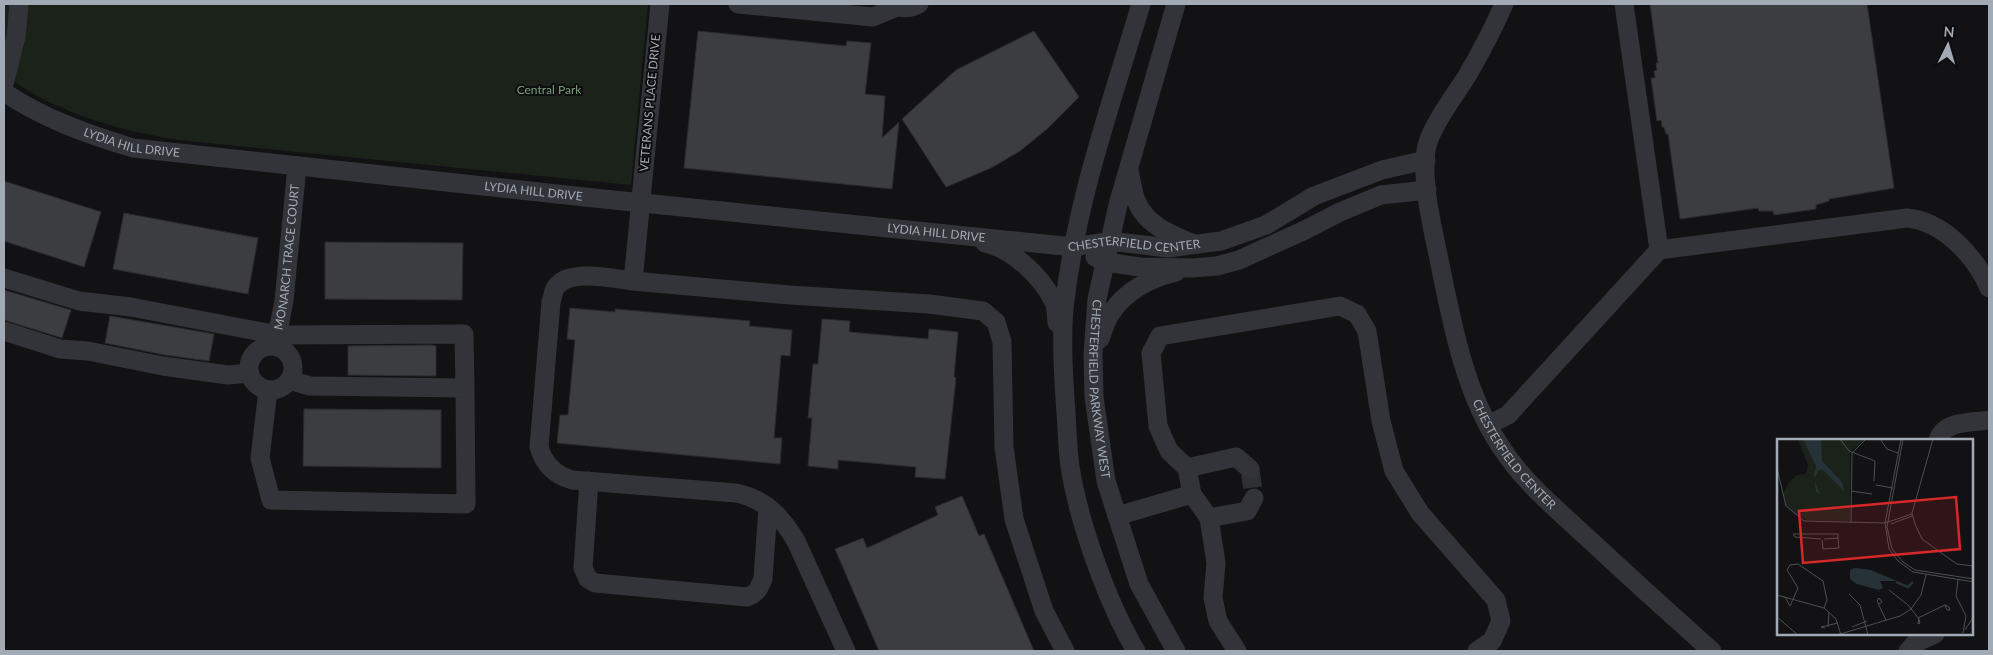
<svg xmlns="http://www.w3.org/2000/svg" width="1993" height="655" font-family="Lato,sans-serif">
<rect width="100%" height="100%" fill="#121214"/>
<path fill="#1a221a" d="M4,4H648L631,185L187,141C137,134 88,122 43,99C30,93 17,83 4,75Z"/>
<g fill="#3c3d41" stroke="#2c2c30">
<path d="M1650,4H1867L1894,188L1829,199V201L1816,205V209L1774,215L1773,211H1759L1758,208L1680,219L1668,134H1666L1664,127H1662L1661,120L1657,121L1651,78H1655L1654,71L1657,70L1656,63H1658Z"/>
<path d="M698,31L846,46L847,41L871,43L865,94L885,96L882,138L899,122L892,189L684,168Z"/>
<path d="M1034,31L1079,97L1047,129L1020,151L991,168L946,187L902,119L956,70Z"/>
<path d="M4,181L101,212L84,267L4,241Z"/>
<path d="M124,213L258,238L248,294L113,269Z"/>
<path d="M325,242L463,243L462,300L325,299Z"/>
<path d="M4,290L71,310L62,338L4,320Z"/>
<path d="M570,308L615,312V309L750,321L749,326L792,330L790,356L781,355L774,438H782L780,464L557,443L560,415H568L575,340L567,339Z"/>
<path d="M110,316L214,334L209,361L165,355L105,343Z"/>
<path d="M822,319L850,321L849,332L928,339L929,329L958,332L954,377L956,378L945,479L915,477L916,467L838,460V469L808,466L812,418H808L813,364H818Z"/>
<path d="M431,345L436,346V376L348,375V346Z"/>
<path d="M304,409L441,410V468L303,466Z"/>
<path d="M962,496L979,536L984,534L1034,651H879L835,549L863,538L867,548L938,515L935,507Z"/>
</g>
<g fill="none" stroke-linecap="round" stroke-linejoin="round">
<path stroke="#2f3034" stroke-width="19" stroke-dasharray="19 9" stroke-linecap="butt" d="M1250,469L1254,498"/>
<g stroke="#333439" stroke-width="19">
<path d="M660,4L633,281C614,279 569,268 556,287C553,290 553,297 551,302L539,447C544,465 555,475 572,480L736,493C765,499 781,516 796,541L846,651"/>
<path d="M738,4L873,17L897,7"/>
<path d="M891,4C901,9 910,9 919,4"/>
<path id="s1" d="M1176,4L1118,205L1097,299L1093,354L1094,397L1106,481L1139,584L1176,651"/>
<path id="s2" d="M1504,4C1493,29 1481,52 1467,76C1455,95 1429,129 1426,150C1421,185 1434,234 1441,269C1453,329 1466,395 1501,447C1522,480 1552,505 1580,531C1624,572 1668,612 1712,651"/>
<path d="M1624,4L1659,250"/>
<path d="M4,84L16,37L19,4"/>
<path id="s3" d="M4,92C44,119 87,134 133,148L594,198L1074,247L1110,241L1168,248L1221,241L1266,225L1314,196L1382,170L1426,160"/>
<path d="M1129,169C1131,179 1132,190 1136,200C1145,225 1172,235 1194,244"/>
<path d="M985,243C1012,249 1040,275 1053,300C1057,306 1056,316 1057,323"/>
<path d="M1095,257L1105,262L1140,267L1192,268L1217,266L1239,260L1305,230L1340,212L1381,195L1427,190"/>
<path d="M4,278L79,301L131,307L278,335L464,334L465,388"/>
<path d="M633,281L790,295L929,304L983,311L996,322L1002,342L1004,447L1014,519L1044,611L1065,651"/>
<path d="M4,331L60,349L88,351L163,366L228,375L249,373"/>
<path d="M1100,339C1103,331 1106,320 1111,313C1126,291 1150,278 1176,272"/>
<path id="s4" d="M275,346L284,301L297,166"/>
<circle cx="271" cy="368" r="22"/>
<path d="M268,390L260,458L271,500L466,504L465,388L310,386L289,380"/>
<path d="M1488,425L1508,415L1659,250L1907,218C1943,221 1976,257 1989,288"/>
<path d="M1938,440C1944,420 1972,423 1989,420"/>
<path d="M1187,468L1236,457L1250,469"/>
<path d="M589,481L583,568L588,579L595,583L747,597C758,593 759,588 763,579L768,507"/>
<path d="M1192,494L1209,518L1216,563L1213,598L1218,621L1237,651"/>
<path d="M1117,516L1192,494L1187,468L1169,451L1158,426L1151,353L1160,336L1340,306L1357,314L1367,331L1381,421L1394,471L1420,513L1496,600L1501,621L1492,641L1477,651"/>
<path d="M1209,518L1247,511L1254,498"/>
<path d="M1136,651C1107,602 1079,523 1070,467C1067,445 1067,421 1065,399C1063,366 1061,333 1065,300C1077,199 1112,101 1141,4"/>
<path d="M1908,651L1915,643L1935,634"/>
</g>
</g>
<g text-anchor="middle" stroke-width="4" stroke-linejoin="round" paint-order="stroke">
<g font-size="12" fill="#79a278" stroke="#0d0d0f">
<text x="549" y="94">Central Park</text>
</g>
<g font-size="12" fill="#a2aab5" stroke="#0d0d0f">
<text transform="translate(650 103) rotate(-85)" y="4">VETERANS PLACE DRIVE</text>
<text dy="4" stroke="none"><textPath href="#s3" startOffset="139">LYDIA HILL DRIVE</textPath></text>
<text dy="4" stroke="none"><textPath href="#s3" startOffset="544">LYDIA HILL DRIVE</textPath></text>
<text dy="4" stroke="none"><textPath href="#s3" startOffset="949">LYDIA HILL DRIVE</textPath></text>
<text dy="4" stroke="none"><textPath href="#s3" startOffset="1148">CHESTERFIELD CENTER</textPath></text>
<text dy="4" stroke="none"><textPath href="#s4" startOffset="90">MONARCH TRACE COURT</textPath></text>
<text dy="4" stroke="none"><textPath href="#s1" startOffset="396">CHESTERFIELD PARKWAY WEST</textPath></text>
<text dy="4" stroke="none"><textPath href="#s2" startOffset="489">CHESTERFIELD CENTER</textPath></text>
</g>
</g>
<g transform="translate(1777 439)">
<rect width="196" height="196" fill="#121214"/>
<path d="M21,0H88L73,13V82L30,81L16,74L9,65L6,55L12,43L20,36L29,35L31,26Z" fill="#1a221a"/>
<path d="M26,0H44L45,22L65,43L67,52L45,30L41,32L37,40L43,56L39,52L37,36L39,27ZM78,129L94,131L120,142H103L106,149L102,151L80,145L73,140V131Z" fill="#273238"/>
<path fill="none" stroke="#273238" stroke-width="2.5" d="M119,143L131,148L136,143"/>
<path fill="none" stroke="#4c4f54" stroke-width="1" d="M63,0L72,12L98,22L97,42M103,0L110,10L121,14M124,0L108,84L112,110L121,122L136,133L197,143M126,0L110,88L115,110L126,123L138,131L197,140M156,0L135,74L138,85L145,100L167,116L180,125L197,127M0,29L9,67L27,82L108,84L135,75M99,46L116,49M74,52L95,55M74,84L75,14L89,0M114,85L135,77M44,100L18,98L16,95H61V99M45,101L46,110L62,109L61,99L47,100M181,141L179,157L189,177L186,194M112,151L131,166L142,180L141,185L143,184L142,180M72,155L83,166L91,196M0,156L47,169L59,180L64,196M8,158L13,167L21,149L10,131L13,126L21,125L46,142L50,161L47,169M102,165L105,163L102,159L100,162L109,181M168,166L172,168L173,171H170ZM0,178L21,196M141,179L168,166M51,188L52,173M75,188L90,182M48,189L44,188L61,184M188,191L197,177M60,196L123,177L134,170L144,156L149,136"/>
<path fill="#d62828" fill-opacity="0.15" stroke="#d62828" stroke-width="2.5" d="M179,58L183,110L26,124L22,72Z"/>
<rect width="196" height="196" fill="none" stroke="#a2aab5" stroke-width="2.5"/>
</g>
<rect width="1993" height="655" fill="none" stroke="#a2aab5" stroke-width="10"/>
<g transform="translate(1948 45) rotate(5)" stroke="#0d0d0f" stroke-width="4" paint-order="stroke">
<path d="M0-4L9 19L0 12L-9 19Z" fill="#a2aab5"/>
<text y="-8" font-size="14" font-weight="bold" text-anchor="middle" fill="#a2aab5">N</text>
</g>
</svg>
